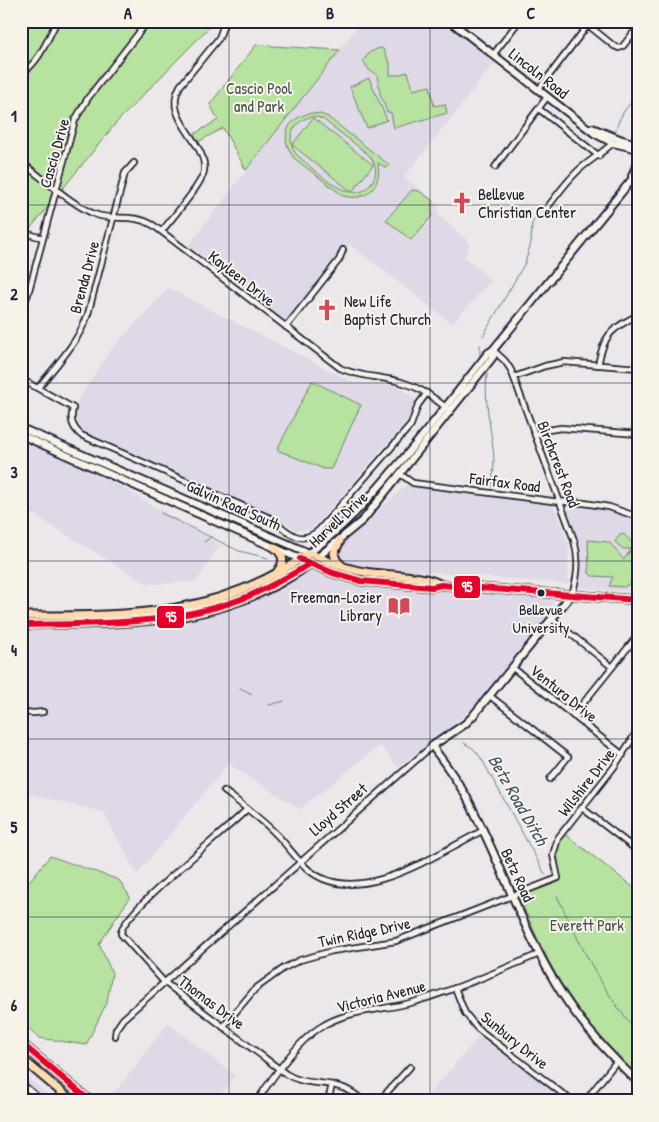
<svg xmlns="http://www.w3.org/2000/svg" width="659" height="1122" font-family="'Patrick Hand',sans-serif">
<rect width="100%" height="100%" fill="#ece7e8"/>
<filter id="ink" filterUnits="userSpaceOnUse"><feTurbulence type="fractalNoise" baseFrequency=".02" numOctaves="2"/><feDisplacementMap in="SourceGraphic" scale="10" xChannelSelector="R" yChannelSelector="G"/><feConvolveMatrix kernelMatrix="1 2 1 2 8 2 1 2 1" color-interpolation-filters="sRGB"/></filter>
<g filter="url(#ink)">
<g fill="#ded8e7">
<path d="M362,21H441L495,62L404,177L439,205L437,214L470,243L464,257L491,280L452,324L350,244L287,322L189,245Z"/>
<path d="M168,288L354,383L393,385L415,398L409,418L312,529L296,530L271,514L80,429L73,408L109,352Z"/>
<path d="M21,433L55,445L113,482L220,545L196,582L148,584L21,507Z"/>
<path d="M407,485L550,504L554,507L568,543V584L354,565L340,558L339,545Z"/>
<path d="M572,505H583L608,510L638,520V592L581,588L580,585L581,557L580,546L568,511Z"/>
<path d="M313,569L354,583L550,599L555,607L479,701L463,717L398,767L380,745L300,809L228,764L137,874L103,812L21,792V628L130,625L170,621L194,617L269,592L309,570Z"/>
<path d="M168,1023L235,1076L216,1101H88L117,1090Z"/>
<path d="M480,1036L489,1043L491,1040L555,1088L545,1101H423Z"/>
<path d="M21,1072L55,1101H21Z"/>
</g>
<g fill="#b8e29f" stroke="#6d826d" fill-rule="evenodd">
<path d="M21,21H215L116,123L21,240Z"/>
<path d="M256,45L340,50L246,170L223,128L198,142L194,134L218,120L210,104Z"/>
<path d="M380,48L383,49L390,63V75H397L408,72L413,90L430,86L434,106L445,104L447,113L394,128L391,113L387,112L380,94L377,75L369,70L363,61L370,52Z"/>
<path d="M369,78L387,120L367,128L350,87Z"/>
<path d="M311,113L320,114L328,117L389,165L387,168L378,163C382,187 367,202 343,196L294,158C279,138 286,118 311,113ZM310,117H317L324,120L369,155C375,163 378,171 373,180C356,214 314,169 297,155C285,140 292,122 310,117Z"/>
<path d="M313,118L373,165L352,192L292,145Z"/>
<path d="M412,190L419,191L432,200V216L411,240L386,220Z"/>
<path d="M312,381L361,405L331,469H324L277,450Z"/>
<path d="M624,534L634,545L638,544V584L631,583L624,587L609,586L613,577L592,576L589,573L588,540L609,542L624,560L631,549H623L615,542L620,535Z"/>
<path d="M565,834L638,891V1076C603,1042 573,1007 550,964C539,942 529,920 519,897L561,881C559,864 553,850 565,834Z"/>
<path d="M50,856L119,880L130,897L99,944L112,973L107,1002L86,1045L39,1038L21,1021V891Z"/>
</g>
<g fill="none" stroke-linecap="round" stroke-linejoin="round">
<g stroke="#578599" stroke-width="1">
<path d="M615,133C618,120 626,104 638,97"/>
<path d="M483,336L525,263L531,243L532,224L540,209"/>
<path d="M480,356V345"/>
<path d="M487,374C484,399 490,423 493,448C495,461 493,474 492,487"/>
<path d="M161,513L239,551L268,558"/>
<path d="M204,542L211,537"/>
<path d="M240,688L252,694"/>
<path d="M269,705L284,701"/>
<path d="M464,743L474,749L481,758L545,874"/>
<path d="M557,896C580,943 602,993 638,1032"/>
</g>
<g stroke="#22223b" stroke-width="8">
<g id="street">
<path d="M588,25L614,46L619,48L623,46L638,27"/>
<path d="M493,55L519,21"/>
<path d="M21,73C39,64 48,38 57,21"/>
<path d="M538,90L591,21"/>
<path d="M539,109L599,156"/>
<path d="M21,162C40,176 76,208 97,215C117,221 132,213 153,225L340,368C361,378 383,376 404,383C421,388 434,398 448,409"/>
<path d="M495,167L547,97"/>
<path d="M547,208C558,194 568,179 581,168C592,159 603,152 613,143"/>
<path d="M162,231C171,219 202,185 204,171C208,142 161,119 180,86L219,38L225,21"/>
<path d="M21,232L43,238"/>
<path d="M21,311L28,294L75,120L88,98L148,21"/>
<path d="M286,327L339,260L343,250"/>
<path d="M493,350L505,361L511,370L574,540C579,557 578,577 572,594"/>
<path d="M598,365C604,334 611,329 638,315"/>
<path d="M514,377L545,366L564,362L638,368"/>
<path d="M21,379L73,408C70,420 72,427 81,435L270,518C286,529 298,548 319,530L411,425L418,405L427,393"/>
<path d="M38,388C57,364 78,343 88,314L125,173L134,163"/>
<path d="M535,435L548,430L561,428L638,434"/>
<path d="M400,474L413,483L552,501L584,503L609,507L638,517"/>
<path d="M343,503L355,514"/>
<path d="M552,619L612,667"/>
<path d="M513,668L623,755"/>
<path d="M490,696L568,757L550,779"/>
<path d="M21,712L34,713L43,712"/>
<path d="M573,716L638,635"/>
<path d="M224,791C241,804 259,817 274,832C287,844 296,860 310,871C359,909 436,854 482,831"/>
<path d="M582,808L638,851"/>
<path d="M247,809C228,830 119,914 121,934L164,982L286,1074C303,1085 322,1081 340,1087C349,1089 356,1095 364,1101"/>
<path d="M455,988L465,1013L477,1028L572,1101"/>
<path d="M223,1027L255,989L284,968L300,960L332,951L396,941L558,878L553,855L558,838L614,767L638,730"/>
<path d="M115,1036L116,1029L123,1019L432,746"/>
<path d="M21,1083L42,1101"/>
<path d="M257,1101C272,1078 296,1043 319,1028C348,1009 382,1011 414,1002C457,989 499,971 539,954"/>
<path d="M328,1101L332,1085"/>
<path d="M379,1101L410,1067"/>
<path d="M585,1101L616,1062"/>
</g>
</g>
<g stroke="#22223b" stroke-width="10">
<g id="secondary">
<path d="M450,21L594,133L613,143L638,149"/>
<path d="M592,128L622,140L638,144"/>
<path d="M632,176L638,161"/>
<path d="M21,428L309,553C344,527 367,501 395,468C428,431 458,391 488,353L493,350L638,172"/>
<path d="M21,435L300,559"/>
<path d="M318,557L363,520L493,357V350"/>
<path d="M572,594L472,717L465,724L432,746C444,762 456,779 466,796C499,857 520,924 556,984C578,1021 607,1053 638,1082"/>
</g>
</g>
<g stroke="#22223b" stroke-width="11">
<g id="primary">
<path d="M340,541L334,553L336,560L341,565"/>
<path d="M274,547C283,554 286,561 278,571"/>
<path d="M300,559L333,573L361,581L432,587L441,585L638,600"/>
<path d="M21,616C128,616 218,618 309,553C327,561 345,569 365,572C385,576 425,574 441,585"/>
<path d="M21,625C126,623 222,628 311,563"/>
<path d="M21,1043L90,1101"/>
<path d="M21,1058L72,1101"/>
</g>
</g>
<use href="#street" stroke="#f7f3e8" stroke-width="4.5"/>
<use href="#secondary" stroke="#f7f3e8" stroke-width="6"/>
<use href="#primary" stroke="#fedbac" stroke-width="7"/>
<g stroke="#f7f3e8" stroke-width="10">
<g id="bus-1">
<path d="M300,559L333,573L361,581L432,587L441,585L638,600"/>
<path d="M21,625C94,624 169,625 239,600C264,591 287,577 310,564"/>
<path d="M21,1043L90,1101"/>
</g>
</g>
<use href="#bus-1" stroke="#e4002b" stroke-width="6"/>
</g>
</g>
<path fill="none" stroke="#22223b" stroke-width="1" stroke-opacity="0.55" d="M229,21V1101M430,21V1101M21,205H638M21,383H638M21,561H638M21,739H638M21,917H638"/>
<defs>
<g id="church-bare" transform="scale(1.725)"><path d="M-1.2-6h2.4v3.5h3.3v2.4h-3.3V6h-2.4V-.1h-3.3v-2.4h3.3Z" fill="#d1495b" stroke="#f7f3e8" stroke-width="2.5" paint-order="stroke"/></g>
<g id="library-bare" transform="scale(1.725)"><path d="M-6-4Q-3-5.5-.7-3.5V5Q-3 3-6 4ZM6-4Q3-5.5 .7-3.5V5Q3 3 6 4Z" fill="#d1495b" stroke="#f7f3e8" stroke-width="2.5" paint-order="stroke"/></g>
</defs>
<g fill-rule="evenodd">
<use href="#church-bare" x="462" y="203"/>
<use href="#church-bare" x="327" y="310"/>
<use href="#library-bare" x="399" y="606"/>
</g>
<circle fill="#22223b" stroke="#f7f3e8" stroke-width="2" cx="541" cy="593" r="4.5"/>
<g text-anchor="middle" stroke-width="4" stroke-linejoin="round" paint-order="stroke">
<g font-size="15" fill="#22223b" stroke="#f7f3e8">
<text x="541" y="615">Bellevue<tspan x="541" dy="18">University</tspan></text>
</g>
<g font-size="16" fill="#22223b" stroke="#f7f3e8">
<text transform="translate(539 73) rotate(38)" y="6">Lincoln Road</text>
<text transform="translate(54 153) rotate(-74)" y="6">Cascio Drive</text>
<text transform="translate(84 277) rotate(-75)" y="6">Brenda Drive</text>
<text transform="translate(242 278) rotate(38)" y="6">Kayleen Drive</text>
<text transform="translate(559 464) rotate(69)" y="6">Birchcrest Road</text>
<text transform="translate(505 482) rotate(7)" y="6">Fairfax Road</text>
<text transform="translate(234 505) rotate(24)" y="6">Galvin Road South</text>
<text transform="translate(338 519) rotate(-43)" y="6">Harvell Drive</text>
<text transform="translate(564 693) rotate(39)" y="6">Ventura Drive</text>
<text transform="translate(586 782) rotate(-52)" y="6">Wilshire Drive</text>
<text transform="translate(338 809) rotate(-41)" y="6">Lloyd Street</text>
<text transform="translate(518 875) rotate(65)" y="6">Betz Road</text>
<text transform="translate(364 932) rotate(-12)" y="6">Twin Ridge Drive</text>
<text transform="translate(381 996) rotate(-14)" y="6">Victoria Avenue</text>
<text transform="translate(212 1002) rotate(37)" y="6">Thomas Drive</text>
<text transform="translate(515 1040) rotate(39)" y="6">Sunbury Drive</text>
</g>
<g font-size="16" fill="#485254" stroke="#f7f3e8">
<text x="259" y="94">Cascio Pool<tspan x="259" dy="18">and Park</tspan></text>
<text x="587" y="931">Everett Park</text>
</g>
<g font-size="16" fill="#22223b" stroke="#f7f3e8" text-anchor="start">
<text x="478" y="200">Bellevue<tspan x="478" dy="18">Christian Center</tspan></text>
<text x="344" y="307">New Life<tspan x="344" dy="18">Baptist Church</tspan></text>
<text x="382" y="603" text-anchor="end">Freeman-Lozier<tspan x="382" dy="18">Library</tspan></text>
</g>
<g font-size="18" font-style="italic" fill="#3c546a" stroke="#f7f3e8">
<text transform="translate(518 800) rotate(60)" y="6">Betz Road Ditch</text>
</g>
</g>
<g stroke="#f7f3e8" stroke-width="2">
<rect x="453" y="575" width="28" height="24" rx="5" fill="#e4002b"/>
<rect x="156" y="605" width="29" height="24" rx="5" fill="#e4002b"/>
</g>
<g font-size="14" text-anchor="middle" font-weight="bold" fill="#fff">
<text x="467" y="592">95</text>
<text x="171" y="622">95</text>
</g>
<rect width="659" height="1122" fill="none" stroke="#f7f3e8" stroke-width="55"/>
<rect x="28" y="28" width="604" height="1066" fill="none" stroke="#22223b" stroke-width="2"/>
<g font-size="16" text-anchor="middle" font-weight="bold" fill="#22223b">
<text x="128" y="19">A</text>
<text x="330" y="19">B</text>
<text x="531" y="19">C</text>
<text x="14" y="122">1</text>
<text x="14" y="300">2</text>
<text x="14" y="478">3</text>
<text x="14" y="656">4</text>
<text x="14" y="833">5</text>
<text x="14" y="1011">6</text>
</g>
</svg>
